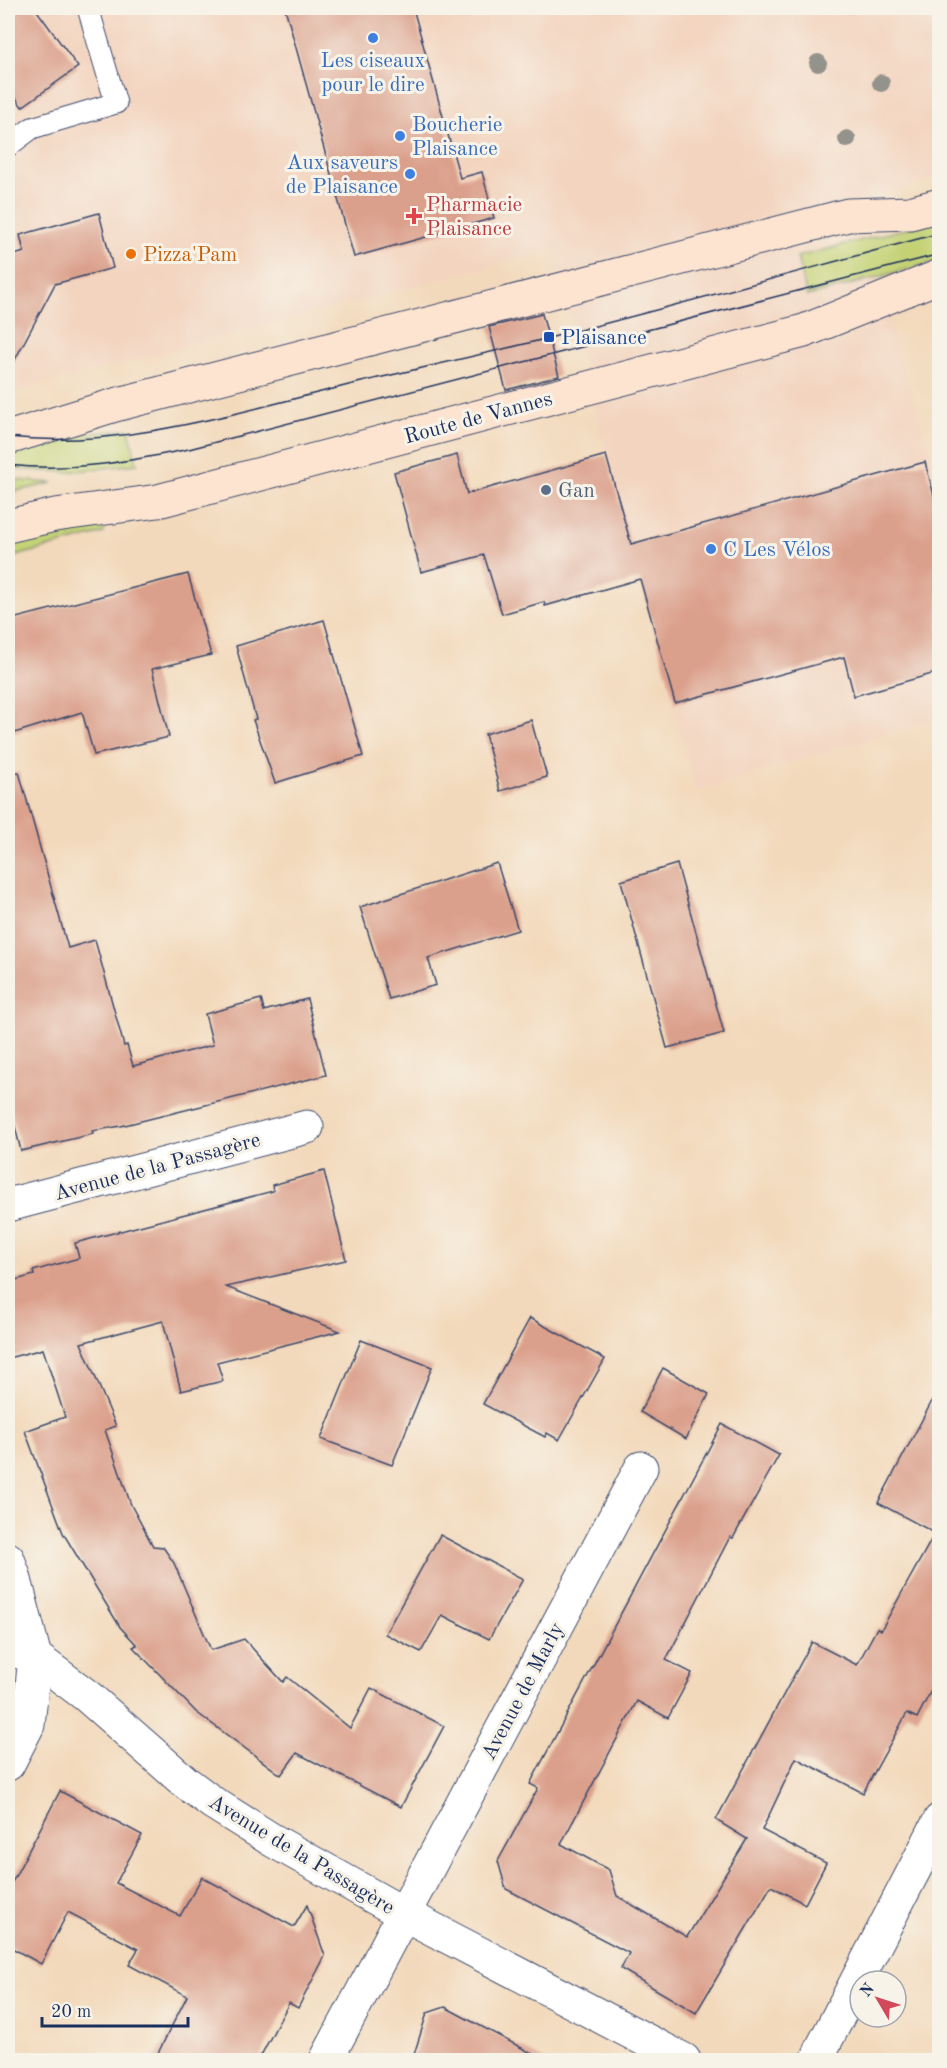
<svg xmlns="http://www.w3.org/2000/svg" width="947" height="2068" font-family="'Old Standard TT',serif">
<rect width="100%" height="100%" fill="#f7f3e8"/>
<filter id="ink" filterUnits="userSpaceOnUse"><feTurbulence type="fractalNoise" baseFrequency=".0167" numOctaves="2"/><feDisplacementMap in="SourceGraphic" scale="12" xChannelSelector="R" yChannelSelector="G"/><feConvolveMatrix kernelMatrix="1 2 1 2 8 2 1 2 1" color-interpolation-filters="sRGB"/></filter>
<filter id="wash" filterUnits="userSpaceOnUse"><feTurbulence type="fractalNoise" baseFrequency=".008" numOctaves="4" result="noise"/><feDisplacementMap in="SourceGraphic" scale="24" xChannelSelector="R" yChannelSelector="G"/><feGaussianBlur stdDeviation="1.35" result="paint"/><feColorMatrix in="noise" values="0 0 0 0 0 0 0 0 0 0 0 0 0 0 0 0 0 1.4 0 .05"/><feComposite in="paint" operator="in"/></filter>
<g filter="url(#wash)">
<rect width="100%" height="100%" fill="#f3d9bb"/>
<path fill="#f3d4bf" d="M8,8H939V177L852,203L939,482V718L696,791L553,250L8,393Z"/>
<g fill="#c4d274" stroke="#708069" stroke-width="1.5">
<path d="M939,220V261L807,296L797,257Z"/>
<path d="M129,429L137,464L68,472L8,469V451L42,435L88,434Z"/>
<path d="M8,479L53,483L8,493Z"/>
<path d="M103,525L104,533L8,558V542Z"/>
</g>
<g id="blocks">
<g fill="#dba08c">
<path d="M8,8H35L78,67L22,107L8,86Z"/>
<path d="M285,8H413L460,178L482,172L494,218L354,257Z"/>
<path d="M99,213L113,268L55,284L8,373V257L24,252L20,235Z"/>
<path d="M542,314L559,376L506,390L489,327Z"/>
<path d="M457,455L467,494L606,455L631,544L925,462L939,514V672L854,696L844,657L675,703L640,579L545,606L544,602L502,614L484,555L421,572L394,472Z"/>
<path d="M188,574L211,655L152,669L169,737L94,755L82,712L8,735V620Z"/>
<path d="M324,620L363,756L275,783L253,720L256,719L236,646Z"/>
<path d="M531,720L547,777L500,791L485,734Z"/>
<path d="M19,772L68,948L95,940L124,1046L127,1045L133,1066L213,1045L205,1014L261,999L264,1011L307,999L326,1075L121,1126L92,1131L93,1134L21,1151L8,1098V774Z"/>
<path d="M497,863L518,930L428,958L436,985L389,999L360,907Z"/>
<path d="M677,864L724,1033L667,1048L621,881Z"/>
<path d="M324,1171L346,1260L226,1287L340,1331L217,1362L223,1381L181,1391L163,1321L81,1343L116,1426L105,1430L131,1505L153,1546L163,1547L174,1563L211,1650L244,1639L283,1682L287,1677L350,1728L371,1688L444,1726L401,1807L297,1753L281,1775L196,1712L133,1647L137,1645L120,1627L63,1533L25,1431L65,1417L43,1349L8,1358V1282L34,1275L33,1271L79,1258L75,1243L273,1191L272,1185Z"/>
<path d="M530,1318L605,1359L559,1440L547,1433L545,1437L483,1404Z"/>
<path d="M361,1340L432,1367L392,1465L321,1439Z"/>
<path d="M663,1368L709,1394L686,1439L640,1412Z"/>
<path d="M939,1388V1675L917,1718L907,1713L863,1793L796,1758L762,1830L826,1863L805,1904L771,1886L696,2013L621,1969L629,1953L506,1889L498,1861L538,1788L530,1784L722,1424L779,1455L733,1538L730,1537L666,1660L692,1673L668,1718L637,1701L561,1844L609,1870L617,1896L687,1937L747,1839L716,1820L812,1642L857,1665L877,1628L881,1630L935,1533L878,1503Z"/>
<path d="M440,1535L523,1579L489,1639L442,1615L421,1652L385,1634Z"/>
<path d="M60,1791L142,1835L116,1883L180,1916L202,1877L294,1927L307,1905L325,1956L298,2008L289,2003L258,2061H154L187,1996L129,1965L138,1949L68,1912L41,1964L8,1946V1890Z"/>
<path d="M445,2007L546,2061H412L427,2013Z"/>
</g>
</g>
</g>
<g filter="url(#ink)">
<use href="#blocks" fill-opacity="0" stroke="#3b486c" stroke-width="1.5"/>
<g fill="none" stroke-linecap="round" stroke-linejoin="round">
<g stroke="#3b486c" stroke-width="23">
<path id="service" d="M8,146L32,128L116,103L88,8"/>
</g>
<g stroke="#3b486c" stroke-width="35">
<g id="minor">
<path d="M8,1205L307,1127"/>
<path d="M8,1559L14,1576L35,1657L28,1725L8,1764"/>
<path d="M8,1648L35,1657L87,1696L185,1782L213,1803L272,1840L404,1914L684,2060"/>
<path d="M326,2060L641,1468"/>
<path d="M817,2060L823,2046L940,1820"/>
</g>
</g>
<g stroke="#3b486c" stroke-width="35">
<g id="secondary">
<path d="M8,438L115,405L848,215L910,213L940,205"/>
<path d="M8,526L55,515L158,501L804,331L940,276"/>
</g>
</g>
<use href="#service" stroke="#fff" stroke-width="21"/>
<use href="#minor" stroke="#fff" stroke-width="33"/>
<use href="#secondary" stroke="#fde4d1" stroke-width="33"/>
<g stroke="#1b2f5e" stroke-width="1.5">
<path d="M8,437C124,450 244,410 357,383C421,368 485,354 549,338C680,305 810,268 940,233"/>
<path d="M8,465C71,472 127,462 189,449L940,254"/>
</g>
</g>
<g fill="#93928b">
<circle cx="818" cy="63" r="9"/>
<circle cx="881" cy="83" r="9"/>
<circle cx="847" cy="139" r="9"/>
</g>
</g>
<g fill="#3f7fe0" stroke="#f7f3e8" stroke-width="2">
<circle cx="373" cy="38" r="6"/>
<circle cx="400" cy="136" r="6"/>
<circle cx="410" cy="174" r="6"/>
<circle cx="711" cy="549" r="6"/>
</g>
<path fill="#e0444e" stroke="#f7f3e8" stroke-width="2" d="M411 207h6v6h6v6h-6v6h-6v-6h-6v-6h6z"/>
<circle fill="#e8710a" stroke="#f7f3e8" stroke-width="2" cx="131" cy="254" r="6"/>
<rect fill="#1a4fb4" stroke="#f7f3e8" stroke-width="2" x="543" y="331" width="12" height="12" rx="3"/>
<circle fill="#5c6f8a" stroke="#f7f3e8" stroke-width="2" cx="546" cy="490" r="6"/>
<g text-anchor="middle" stroke-width="6" stroke-linejoin="round" paint-order="stroke">
<g font-size="21" fill="#366cbe" stroke="#f7f3e8" text-anchor="start">
<text x="373" y="67" text-anchor="middle">Les ciseaux<tspan x="373" dy="24">pour le dire</tspan></text>
<text x="412" y="131">Boucherie<tspan x="412" dy="24">Plaisance</tspan></text>
<text x="398" y="169" text-anchor="end">Aux saveurs<tspan x="398" dy="24">de Plaisance</tspan></text>
<text x="723" y="556">C Les Vélos</text>
</g>
<g font-size="21" fill="#be3a42" stroke="#f7f3e8" text-anchor="start">
<text x="426" y="211">Pharmacie<tspan x="426" dy="24">Plaisance</tspan></text>
</g>
<g font-size="21" fill="#c56008" stroke="#f7f3e8" text-anchor="start">
<text x="143" y="261">Pizza'Pam</text>
</g>
<g font-size="21" fill="#164399" stroke="#f7f3e8" text-anchor="start">
<text x="561" y="344">Plaisance</text>
</g>
<g font-size="21" fill="#1b2f5e" stroke="#f7f3e8">
<text transform="translate(478 417) rotate(-15)" y="7">Route de Vannes</text>
<text transform="translate(157 1166) rotate(-15)" y="7">Avenue de la Passagère</text>
<text transform="translate(522 1691) rotate(-62)" y="7">Avenue de Marly</text>
<text transform="translate(302 1854) rotate(31)" y="7">Avenue de la Passagère</text>
</g>
<g font-size="21" fill="#4e5e75" stroke="#f7f3e8" text-anchor="start">
<text x="558" y="497">Gan</text>
</g>
</g>
<rect width="947" height="2068" fill="none" stroke="#f7f3e8" stroke-width="30"/>
<g transform="translate(878 1999) rotate(309)"><circle r="28" fill="#f7f3e8" stroke="#9fa5b1" stroke-width="1.5"/>
<path d="M0-4.5L10 22L0 15L-10 22Z" fill="#d1495b"/>
<text y="-9" font-size="16" font-weight="bold" text-anchor="middle" fill="#1b2f5e">N</text>
</g>
<path d="M42 2017v9h146v-9" fill="none" stroke="#1b2f5e" stroke-width="3"/>
<text x="51" y="2017" font-size="18" fill="#1b2f5e" stroke="#f7f3e8" stroke-width="4.5" paint-order="stroke">20 m</text>
</svg>
